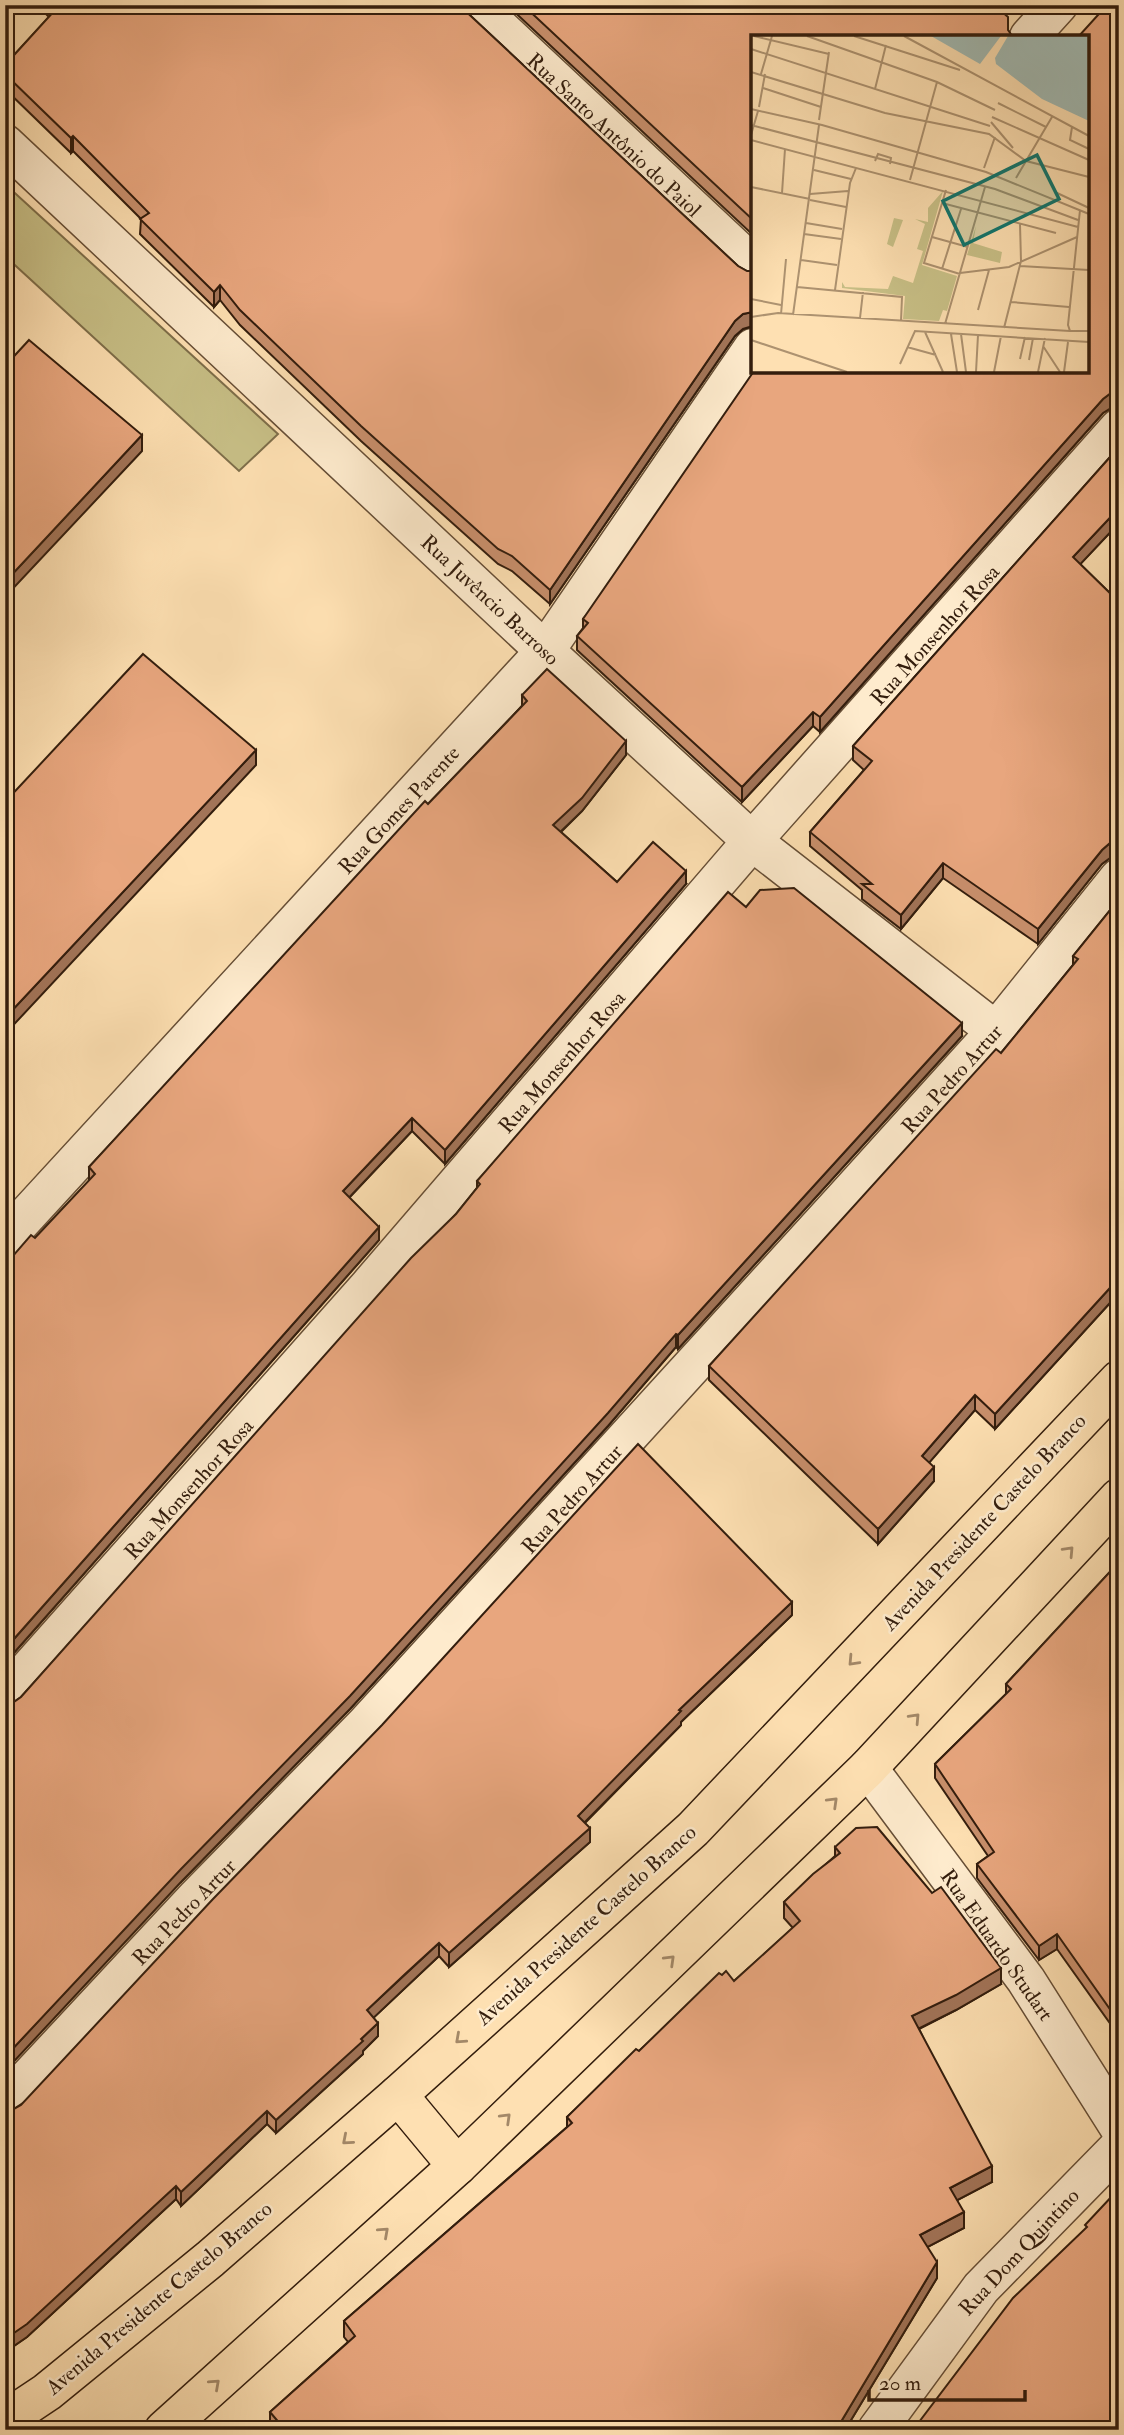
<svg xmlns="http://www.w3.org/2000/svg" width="1124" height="2435" font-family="'IM FELL Double Pica',serif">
<rect width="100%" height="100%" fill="#fee0b2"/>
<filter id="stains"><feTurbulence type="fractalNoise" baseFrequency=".00286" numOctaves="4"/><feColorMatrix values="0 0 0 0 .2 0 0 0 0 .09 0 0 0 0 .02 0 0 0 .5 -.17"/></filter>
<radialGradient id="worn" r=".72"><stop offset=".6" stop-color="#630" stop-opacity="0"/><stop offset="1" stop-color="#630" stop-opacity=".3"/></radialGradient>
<path fill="#c8c087" stroke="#7e6e4a" stroke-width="2" d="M5,184L278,434L239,471L5,256Z"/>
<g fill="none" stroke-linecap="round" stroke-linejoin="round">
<g stroke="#664e36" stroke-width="41">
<g id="street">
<path d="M475,5L753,265"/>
<path d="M1029,37L1058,5"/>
<path d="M5,144L545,651L752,841L996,1031"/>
<path d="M5,1239L545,651L753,348"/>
<path d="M5,1696L369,1286L752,841L1119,428"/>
<path d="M868,1768L1026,1980L1119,2127"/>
<path d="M5,2103L197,1897L366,1724L845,1198L996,1031L1119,878"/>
<path d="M877,2430L981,2288L1119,2147"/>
</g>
</g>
<g stroke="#331d0d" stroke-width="41">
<g id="primary">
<path d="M398,2095L457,2166"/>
<path d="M5,2420L47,2392L210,2259L398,2095L693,1829L1119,1380"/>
<path d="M164,2430L457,2166L868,1768L1119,1498"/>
</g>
</g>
<use href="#street" stroke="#feebcd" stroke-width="38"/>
<use href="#primary" stroke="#fee0b2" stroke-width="38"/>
</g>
<g fill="#c88f6c" stroke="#331d0d" stroke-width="2">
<path d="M37,5H459L738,266L747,271H753V326L743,329L735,336L550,604L512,571L498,564L361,441L240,325L220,300L214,307L140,234L141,219L73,151L71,153L5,89V65L49,17Z"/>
<path d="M507,5H994L1008,30L753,37V235Z"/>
<path d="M1119,14V407L1111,408L1103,413L820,732L813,726L742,802L577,650V636L583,628V619Z"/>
<path d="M1119,447V523L1080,564L1119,602V857L1110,858L1102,864L1038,944L943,878L901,929L862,899V890L810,846V832L864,770L853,760V746Z"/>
<path d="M522,695L626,755L582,811L561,832L617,882L686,884L445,1164L412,1131L349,1198L379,1240L5,1663V1265L35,1238L89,1181V1167L428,804L522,706Z"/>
<path d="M1119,899V1293L995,1429L975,1410L929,1462L934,1481L878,1544L709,1380V1366L1001,1053L1073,965V956Z"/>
<path d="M746,907L962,1036L678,1349L676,1347L608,1426L350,1709L181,1882L11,1704L21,1697L456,1214L477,1188V1181Z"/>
<path d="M1119,1562V2036L1057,1949L1039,1960L977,1878V1864L988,1856L935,1778V1764L1006,1694V1684Z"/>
<path d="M792,1615L681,1722V1725L585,1823L590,1842L449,1967L439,1956L373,2018L378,2036L363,2051V2054L276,2133L267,2124L181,2206L176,2199L27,2337L5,2352V2111L12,2110Z"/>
<path d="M835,1847L1001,1984L956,2010L919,2029L992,2182L957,2200L964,2228L927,2247L937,2278L845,2430H271L270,2428V2412L348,2342L344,2337V2321L567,2127V2117L722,1975L734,1981L793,1928L784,1918V1902L835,1856Z"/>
</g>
<g fill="#a27458" stroke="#331d0d" stroke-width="2">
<path d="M73,136V151L71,153V138Z"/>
<path d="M220,285V300L214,307V292Z"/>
<path d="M753,312V326L743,329L735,336L550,604V590L735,321L743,314Z"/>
<path d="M1111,393V408L1103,413L820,732V717L1103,399Z"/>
<path d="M142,435V451L5,597V582Z"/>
<path d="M1119,508V523L1073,572V557Z"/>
<path d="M813,712V726L742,802V787Z"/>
<path d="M626,741V755L582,811L553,839V825Z"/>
<path d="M256,750V765L5,1034V1018Z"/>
<path d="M1110,843V858L1102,864L1038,944V929L1102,850Z"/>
<path d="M943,863V878L901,929V915Z"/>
<path d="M686,871V884L445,1164V1150Z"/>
<path d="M962,1023V1036L678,1349V1335Z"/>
<path d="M412,1118V1131L343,1204V1191Z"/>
<path d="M379,1227V1240L5,1663V1649Z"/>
<path d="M1119,1278V1293L995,1429V1414Z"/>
<path d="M676,1334V1347L608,1426L350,1709L181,1882L5,2071V2057Z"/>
<path d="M975,1395V1410L922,1471V1456Z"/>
<path d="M934,1467V1481L878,1544V1529Z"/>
<path d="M792,1602V1615L681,1722V1725L578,1829V1816L679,1710Z"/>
<path d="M590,1828V1842L449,1967V1953Z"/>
<path d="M1057,1934V1949L1039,1960V1946Z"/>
<path d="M439,1943V1956L367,2024V2010Z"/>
<path d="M1001,1968V1984L956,2010L912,2032V2016Z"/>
<path d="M378,2023V2036L363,2051V2054L276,2133V2120Z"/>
<path d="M267,2111V2124L181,2206V2192Z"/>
<path d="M992,2166V2182L950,2204V2188Z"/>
<path d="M176,2186V2199L27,2337L5,2352V2339Z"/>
<path d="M964,2212V2228L920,2251V2235Z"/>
<path d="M937,2262V2278L845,2430H836Z"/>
</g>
<g fill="#e8a67e" stroke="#331d0d" stroke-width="2">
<path d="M52,5H459L738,266L747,271H753V312L743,314L735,321L550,590L512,556L498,549L361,426L240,310L220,285L214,292L140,219L149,213L73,136L71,138L5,74V65L56,9Z"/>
<path d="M523,5H994L1008,17V30L1013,37H753V220Z"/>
<path d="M1107,5H1110L1119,14V392L1111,393L1103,399L820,717L813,712L742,787L577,636L588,623L583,619L754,371H1087V37H1078Z"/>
<path d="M29,340L142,435L5,582V366Z"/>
<path d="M1119,447V508L1073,557L1119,602V842L1110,843L1102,850L1038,929L943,863L901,915L862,884H872L810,832L872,761L853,746Z"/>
<path d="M143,654L256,750L5,1018V802Z"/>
<path d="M547,669L626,741L582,798L553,825L617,882L653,842L686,871L445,1150L412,1118L343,1191L379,1227L5,1649V1265L31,1235L35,1238L95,1174L89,1167L425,801L428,804L527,701L522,695Z"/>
<path d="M794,888L962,1023L678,1335L676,1334L608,1413L350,1696L181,1869L5,2057V1704H11L21,1697L411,1258L456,1214L480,1184L477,1181L728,892L746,907L760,890Z"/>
<path d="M1119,899V1278L995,1414L975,1395L922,1456L934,1467L878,1529L709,1366L996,1049L1001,1053L1078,959L1073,956Z"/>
<path d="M638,1444L792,1602L679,1710L681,1711L578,1816L590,1828L449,1953L439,1943L404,1975L367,2010L378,2023L361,2039L363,2041L276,2120L267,2111L181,2192L176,2186L27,2324L5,2339V2111L12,2110L21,2105L213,1899L382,1725Z"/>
<path d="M1119,1562V2022L1057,1934L1039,1946L977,1864L994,1852L935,1764L1011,1689L1006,1684Z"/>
<path d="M877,1827L932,1893L941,1887L1001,1968L956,1995L912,2016L992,2166L950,2188L964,2212L920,2235L937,2262L836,2430H276L281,2425L270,2412L355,2336L344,2321L572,2123L567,2117L636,2049L639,2051L719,1973L722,1975L726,1971L734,1981L800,1921L784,1902L813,1874L840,1853L835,1847L856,1828Z"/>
<path d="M1114,2194L1119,2199V2430H913L1013,2298L1087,2227L1085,2225Z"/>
</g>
<defs><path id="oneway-chevron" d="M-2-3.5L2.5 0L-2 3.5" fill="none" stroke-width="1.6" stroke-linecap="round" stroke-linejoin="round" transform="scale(1.75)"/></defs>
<g stroke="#a38868">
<use href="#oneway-chevron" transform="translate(1069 1551) rotate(-47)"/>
<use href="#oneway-chevron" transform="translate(853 1661) rotate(133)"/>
<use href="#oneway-chevron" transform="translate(915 1718) rotate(-47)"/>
<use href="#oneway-chevron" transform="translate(833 1802) rotate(-44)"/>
<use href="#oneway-chevron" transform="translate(670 1960) rotate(-44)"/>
<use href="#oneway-chevron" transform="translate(460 2039) rotate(138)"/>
<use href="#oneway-chevron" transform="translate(506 2118) rotate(-44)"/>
<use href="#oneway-chevron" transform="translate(347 2140) rotate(139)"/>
<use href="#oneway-chevron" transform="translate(384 2232) rotate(-42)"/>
<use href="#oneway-chevron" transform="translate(215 2384) rotate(-42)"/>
</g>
<g text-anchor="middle" stroke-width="5" stroke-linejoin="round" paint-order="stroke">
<g font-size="21" fill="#331d0d" stroke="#feebcd">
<text transform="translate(614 135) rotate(43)" y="7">Rua Santo Antônio do Paiol</text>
<text transform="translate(490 600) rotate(43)" y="7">Rua Juvêncio Barroso</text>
<text transform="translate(935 635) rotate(-48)" y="7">Rua Monsenhor Rosa</text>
<text transform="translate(399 810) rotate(-47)" y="7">Rua Gomes Parente</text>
<text transform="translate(562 1062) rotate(-49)" y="7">Rua Monsenhor Rosa</text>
<text transform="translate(952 1079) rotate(-48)" y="7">Rua Pedro Artur</text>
<text transform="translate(189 1489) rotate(-48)" y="7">Rua Monsenhor Rosa</text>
<text transform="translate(572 1499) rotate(-48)" y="7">Rua Pedro Artur</text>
<text transform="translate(984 1522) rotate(-47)" y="7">Avenida Presidente Castelo Branco</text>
<text transform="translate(184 1912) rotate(-46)" y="7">Rua Pedro Artur</text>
<text transform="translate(586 1925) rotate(-42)" y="7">Avenida Presidente Castelo Branco</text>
<text transform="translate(997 1945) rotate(55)" y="7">Rua Eduardo Studart</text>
<text transform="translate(1019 2252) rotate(-47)" y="7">Rua Dom Quintino</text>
<text transform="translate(159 2298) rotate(-40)" y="7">Avenida Presidente Castelo Branco</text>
</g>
</g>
<g transform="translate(751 35)">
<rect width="338" height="338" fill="#fee0b2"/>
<path d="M192,156L171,230L206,241L196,276L192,275L188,286L152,284L154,261L91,253V247L94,252L137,254L142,241L162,248L172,216L166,214L174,189L164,184L177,187V173ZM143,183L152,185L142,212L136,209ZM225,191L222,208L251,217L249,228L216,220Z" fill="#c8c087"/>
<path d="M180,1H250L229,29ZM257,1H338V86L291,64L245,29L244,23Z" fill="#a2bbb4"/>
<path fill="none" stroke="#ad9270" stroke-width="2" d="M3,1L78,19M56,1L186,47L244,75M103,1L209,35M153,1L338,101M0,14L239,91M0,37L134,78L238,99L275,126L338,142M10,39L21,1M12,53L70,72M124,54L135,10M247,68L295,92M8,72L14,39M0,74L71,90L235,137L338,179M241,82L338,125M68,85L78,17M240,87L262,113M0,90L244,154L327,185M321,92L319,105L338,114M0,100L7,76M0,105L327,192M124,126L127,119L140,123L139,129M233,133L244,102M63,135L100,144M265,143L301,82M159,145L186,47M0,152L59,164M195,155L173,228L209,239M304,157L338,173M31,158L34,114M59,159L97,156M59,165L95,172M191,168L305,198M329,175L317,290L319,296H338M55,188L91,194M53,199L90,204M181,202L217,212M50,225L86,230M269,231L338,235M191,234L210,174M209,238L258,232L326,202M46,252L151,262L150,286M84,255L99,148L105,133M0,264L30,270M260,267L318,272M227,275L238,235M30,279L35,224M42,280L68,90M0,282L27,278L319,296M109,283L112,257M194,289L234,152M253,293L270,226L269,189M174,297L192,337M200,299L206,337M210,299L215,337M0,305L96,337M292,311L309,337M156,312L185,320M269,324L274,302M278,325L282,303M149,329L164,296L338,307M225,337L227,300M243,337L250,301M287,337L294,303M313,337L317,307"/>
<path fill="#0f766e" fill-opacity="0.15" stroke="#0f766e" stroke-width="3.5" d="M286,120L308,164L213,210L192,166Z"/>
<rect width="338" height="338" fill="none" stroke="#331d0d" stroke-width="3.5"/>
</g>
<rect width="1124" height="2435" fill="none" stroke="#fee0b2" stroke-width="28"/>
<rect x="7" y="7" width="1110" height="2421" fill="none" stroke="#331d0d" stroke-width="3.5"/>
<rect x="14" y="14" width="1096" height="2407" fill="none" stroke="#331d0d" stroke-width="2"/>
<path d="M869 2390v10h156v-10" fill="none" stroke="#331d0d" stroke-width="3.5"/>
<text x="879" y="2390" font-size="21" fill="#331d0d" stroke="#feebcd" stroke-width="5" paint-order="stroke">20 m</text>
<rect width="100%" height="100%" filter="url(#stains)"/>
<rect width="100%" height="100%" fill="url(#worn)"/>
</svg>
